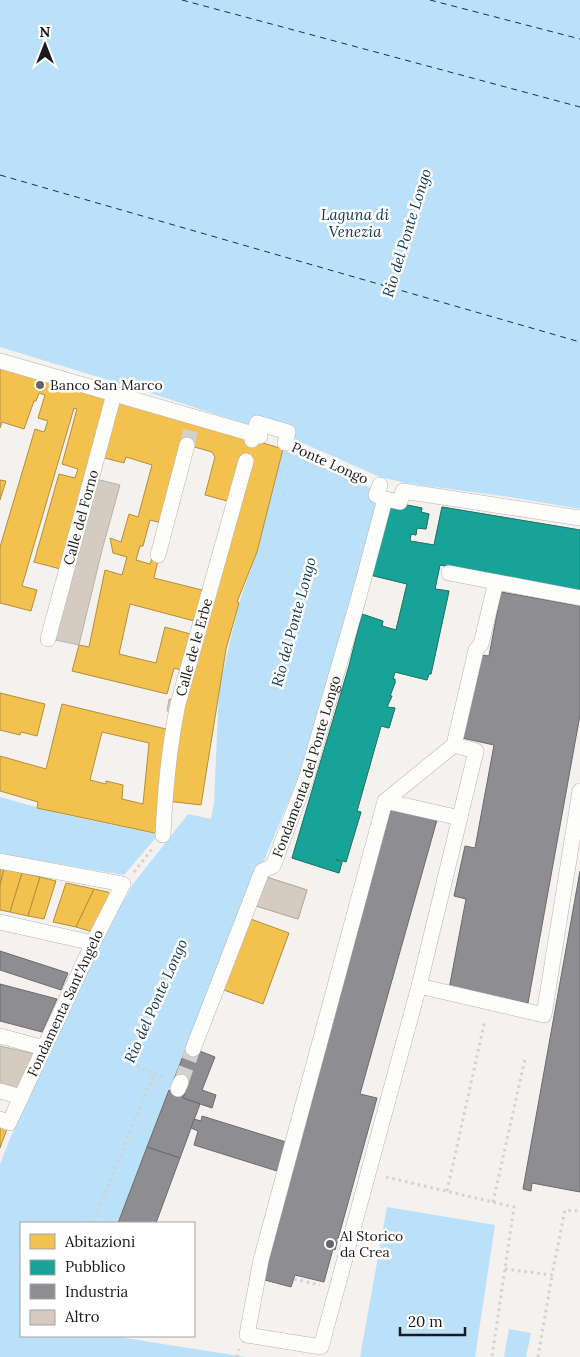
<svg xmlns="http://www.w3.org/2000/svg" width="580" height="1357" font-family="Lora,serif">
<rect width="100%" height="100%" fill="#f4f1ee"/>
<g fill="#bbe0f9">
<path d="M0,0H580V509L510,497L405,483L380,477L379,499L299,776L169,1090L118,1223H21V1336H112L246,1357H0V1164L11,1136L122,898L125,899L133,884L124,875L0,854V797L61,814L170,837L188,814L211,819L214,803L219,689L239,603L257,552L283,449L289,438L141,390L0,347Z"/>
<path d="M387,1207L495,1225L475,1357H360Z"/>
<path d="M509,1329L531,1333L526,1357H504Z"/>
</g>
<g fill="#f4f1ee">
<path d="M289,437L380,477L405,483L404,485L382,480L375,490L283,449Z"/>
<path d="M159,834L170,837L133,884L124,875Z"/>
</g>
<g fill="#f2c14e" stroke="#b28f3e" fill-rule="evenodd">
<path d="M0,365L112,397L64,570L34,562L59,474L75,478L78,469L62,464L77,409L74,408L22,586L37,590L31,611L0,603V547L35,429L44,432L48,421L38,418L45,395L39,393L36,401H34L24,429L2,422L0,428Z"/>
<path d="M115,398L283,449L257,552L237,602L239,603L226,649L201,805L167,801L176,724L231,502L205,495L215,457L212,452L184,444L162,523L150,520L143,546H140L136,560L150,564L152,558L158,560L154,578L206,591L198,622L130,604L119,654L156,663L165,627L194,635L184,671L174,668L167,694L72,671L79,645L89,647L105,570L122,575L127,557L113,553L110,538L121,542L129,514L138,517L152,465L126,457L124,463L101,457Z"/>
<path d="M0,480L6,481L0,500Z"/>
<path d="M387,501L422,508L421,512L429,514L426,529L417,528L416,535L411,534L410,541L434,545L442,507L580,530V591L440,565L435,589L449,591L431,674H429L427,680L395,672L393,679H395V683L390,696H392L387,707L395,708L389,728L381,726L357,811L361,812L346,862L336,859V860L342,862L339,873L292,858L349,666L362,614L383,621L382,626L396,630L407,584L370,575Z"/>
<path d="M0,693L45,704L37,736L21,732L20,735L0,730Z"/>
<path d="M62,704L170,730L159,834L37,808L38,802L0,791V756L46,769ZM102,732L149,743L143,804L122,799L123,785L106,781V784L90,780Z"/>
<path d="M0,868L4,869L0,885Z"/>
<path d="M4,869L22,873L10,912L0,910V885Z"/>
<path d="M22,873L40,877L28,916L10,912Z"/>
<path d="M263,876L307,890L298,919L253,905Z"/>
<path d="M40,877L56,881L44,919L28,916Z"/>
<path d="M66,883L94,889L76,927L53,922Z"/>
<path d="M94,889L108,892L110,894L93,932L76,927Z"/>
<path d="M248,918L289,933L263,1004L221,989Z"/>
<path d="M0,1127L7,1129L0,1148Z"/>
</g>
<path fill="#17a398" stroke="#187a72" d="M387,501L422,508L421,512L429,514L426,529L417,528L416,535L411,534L410,541L434,545L442,507L580,530V591L440,565L435,589L449,591L431,674H429L427,680L395,672L393,679H395V683L390,696H392L387,707L395,708L389,728L381,726L357,811L361,812L346,862L336,859V860L342,862L339,873L292,858L349,666L362,614L383,621L382,626L396,630L407,584L370,575Z"/>
<g fill="#8d8d92" stroke="#6b6a6d">
<path d="M501,592L580,606V715L528,1003L449,989L466,899L454,896L465,846L475,848L494,745L462,738L480,655L489,656Z"/>
<path d="M389,809L437,820L360,1094L377,1098L335,1250L333,1249L324,1282L295,1275L291,1287L261,1279Z"/>
<path d="M580,871V1192L532,1183L531,1191L523,1189Z"/>
<path d="M0,951L68,973L61,990L0,970Z"/>
<path d="M0,984L57,999L42,1032L0,1021Z"/>
<path d="M187,1046L215,1057L202,1090L216,1095L212,1108L183,1098L187,1084L174,1079Z"/>
<path d="M169,1090L184,1095L183,1098L200,1104L180,1158L147,1147Z"/>
<path d="M202,1116L286,1142L277,1171L194,1145L198,1131L191,1128L194,1119L201,1121Z"/>
<path d="M147,1147L180,1158L156,1223H118Z"/>
</g>
<g fill="none" stroke-linecap="round" stroke-linejoin="round">
<g stroke="#0b354f" stroke-width="1" stroke-dasharray="6 5" stroke-linecap="butt">
<path d="M182,0L580,107"/>
<path d="M430,0L580,39"/>
<path d="M0,175L580,342"/>
</g>
</g>
<g fill="#d5cbc1" stroke="#b4b2b0">
<path d="M96,479L120,485L102,550L79,645L51,639Z"/>
<path d="M169,699L176,700L174,712L167,711Z"/>
<path d="M263,876L307,890L298,919L253,905Z"/>
<path d="M0,1046L35,1054L19,1092L0,1087Z"/>
</g>
<g fill="none" stroke-linecap="round" stroke-linejoin="round">
<g stroke="#d3d1ce" stroke-width="15" stroke-dasharray="15 8" stroke-linecap="butt">
<path d="M187,445L193,421"/>
<path d="M181,1082L193,1049"/>
</g>
<g stroke="#b6b4b2" stroke-width="16">
<g id="pedestrian">
<path d="M0,361L260,436"/>
<path d="M252,440L257,423L288,432L285,443"/>
<path d="M380,485L376,495L385,499"/>
<path d="M158,555L187,445"/>
<path d="M449,573L580,598"/>
<path d="M496,582L481,644L476,650L454,745L385,801L261,1260L247,1335L321,1347L419,986L544,1015L580,791"/>
<path id="s1" d="M48,639L114,394"/>
<path d="M385,801L460,818"/>
<path id="s2" d="M163,835C165,792 169,747 178,704L246,461"/>
<path d="M0,861L123,884L93,943L9,1123L0,1119"/>
<path d="M0,922L93,943"/>
<path d="M419,986L476,751L454,745"/>
<path d="M0,1036L44,1048"/>
<path id="s3" d="M193,1049L262,871L273,866L306,779L358,600L385,499L400,502L403,491L580,518"/>
<path d="M178,1089L181,1082"/>
<path d="M0,1091L21,1097"/>
</g>
</g>
<g stroke="#d2d2d1" stroke-width="3" stroke-dasharray="2.5 4" stroke-linecap="butt">
<path d="M301,450L364,478"/>
<path d="M134,872L152,849"/>
<path d="M137,1066L165,1078"/>
<path d="M386,1177L514,1207L492,1357"/>
<path d="M447,1191L485,1020"/>
<path d="M493,1202L525,1059"/>
<path d="M93,1223L154,1073"/>
<path d="M505,1269L552,1275L565,1210L580,1211"/>
<path d="M294,1279L320,1285"/>
<path d="M237,1357L239,1349"/>
<path d="M538,1357L552,1275"/>
</g>
<use href="#pedestrian" stroke="#fdfdfc" stroke-width="15"/>
</g>
<g fill="#676563" stroke="#fff" stroke-width="2">
<circle cx="40" cy="385" r="5"/>
<circle cx="330" cy="1244" r="5"/>
</g>
<g text-anchor="middle" stroke-width="5" stroke-linejoin="round" paint-order="stroke">
<g font-size="14" fill="#1b1a18" stroke="#fff" text-anchor="start">
<text x="50" y="390">Banco San Marco</text>
<text x="340" y="1241">Al Storico<tspan x="340" dy="16">da Crea</tspan></text>
</g>
<g font-size="14" fill="#1b1a18" stroke="#fff">
<text transform="translate(330 463) rotate(24)" y="5">Ponte Longo</text>
<text dy="5" stroke="none"><textPath href="#s1" startOffset="126">Calle del Forno</textPath></text>
<text dy="5" stroke="none"><textPath href="#s2" startOffset="191">Calle de le Erbe</textPath></text>
<text dy="5" stroke="none"><textPath href="#s3" startOffset="308">Fondamenta del Ponte Longo</textPath></text>
<text transform="translate(65 1003) rotate(-65)" y="5">Fondamenta Sant'Angelo</text>
</g>
<g font-size="15" font-style="italic" fill="#0b354f" stroke="#fff">
<text x="355" y="220">Laguna di<tspan x="355" dy="17">Venezia</tspan></text>
<text transform="translate(407 233) rotate(-73)" y="5">Rio del Ponte Longo</text>
<text transform="translate(294 622) rotate(-75)" y="5">Rio del Ponte Longo</text>
<text transform="translate(156 1001) rotate(-66)" y="5">Rio del Ponte Longo</text>
</g>
</g>
<rect x="20" y="1222" width="175" height="115" fill="#ffffff" stroke="#a4a3a3"/>
<rect x="30" y="1234" width="25" height="15" fill="#f2c14e" stroke="#a4a3a3"/>
<text x="65" y="1247" font-size="15" fill="#1b1a18">Abitazioni</text>
<rect x="30" y="1260" width="25" height="15" fill="#17a398" stroke="#a4a3a3"/>
<text x="65" y="1272" font-size="15" fill="#1b1a18">Pubblico</text>
<rect x="30" y="1284" width="25" height="15" fill="#8d8d92" stroke="#a4a3a3"/>
<text x="65" y="1297" font-size="15" fill="#1b1a18">Industria</text>
<rect x="30" y="1310" width="25" height="15" fill="#d5cbc1" stroke="#a4a3a3"/>
<text x="65" y="1322" font-size="15" fill="#1b1a18">Altro</text>
<g transform="translate(45 45)" stroke="#ffffff" stroke-width="4" paint-order="stroke">
<path d="M0-4L9 19L0 12L-9 19Z" fill="#1b1a18"/>
<text y="-8" font-size="14" font-weight="bold" text-anchor="middle" fill="#1b1a18">N</text>
</g>
<path d="M400 1327v8h65v-8" fill="none" stroke="#1b1a18" stroke-width="2.5"/>
<text x="408" y="1327" font-size="15" fill="#1b1a18" stroke="#ffffff" stroke-width="4" paint-order="stroke">20 m</text>
</svg>
